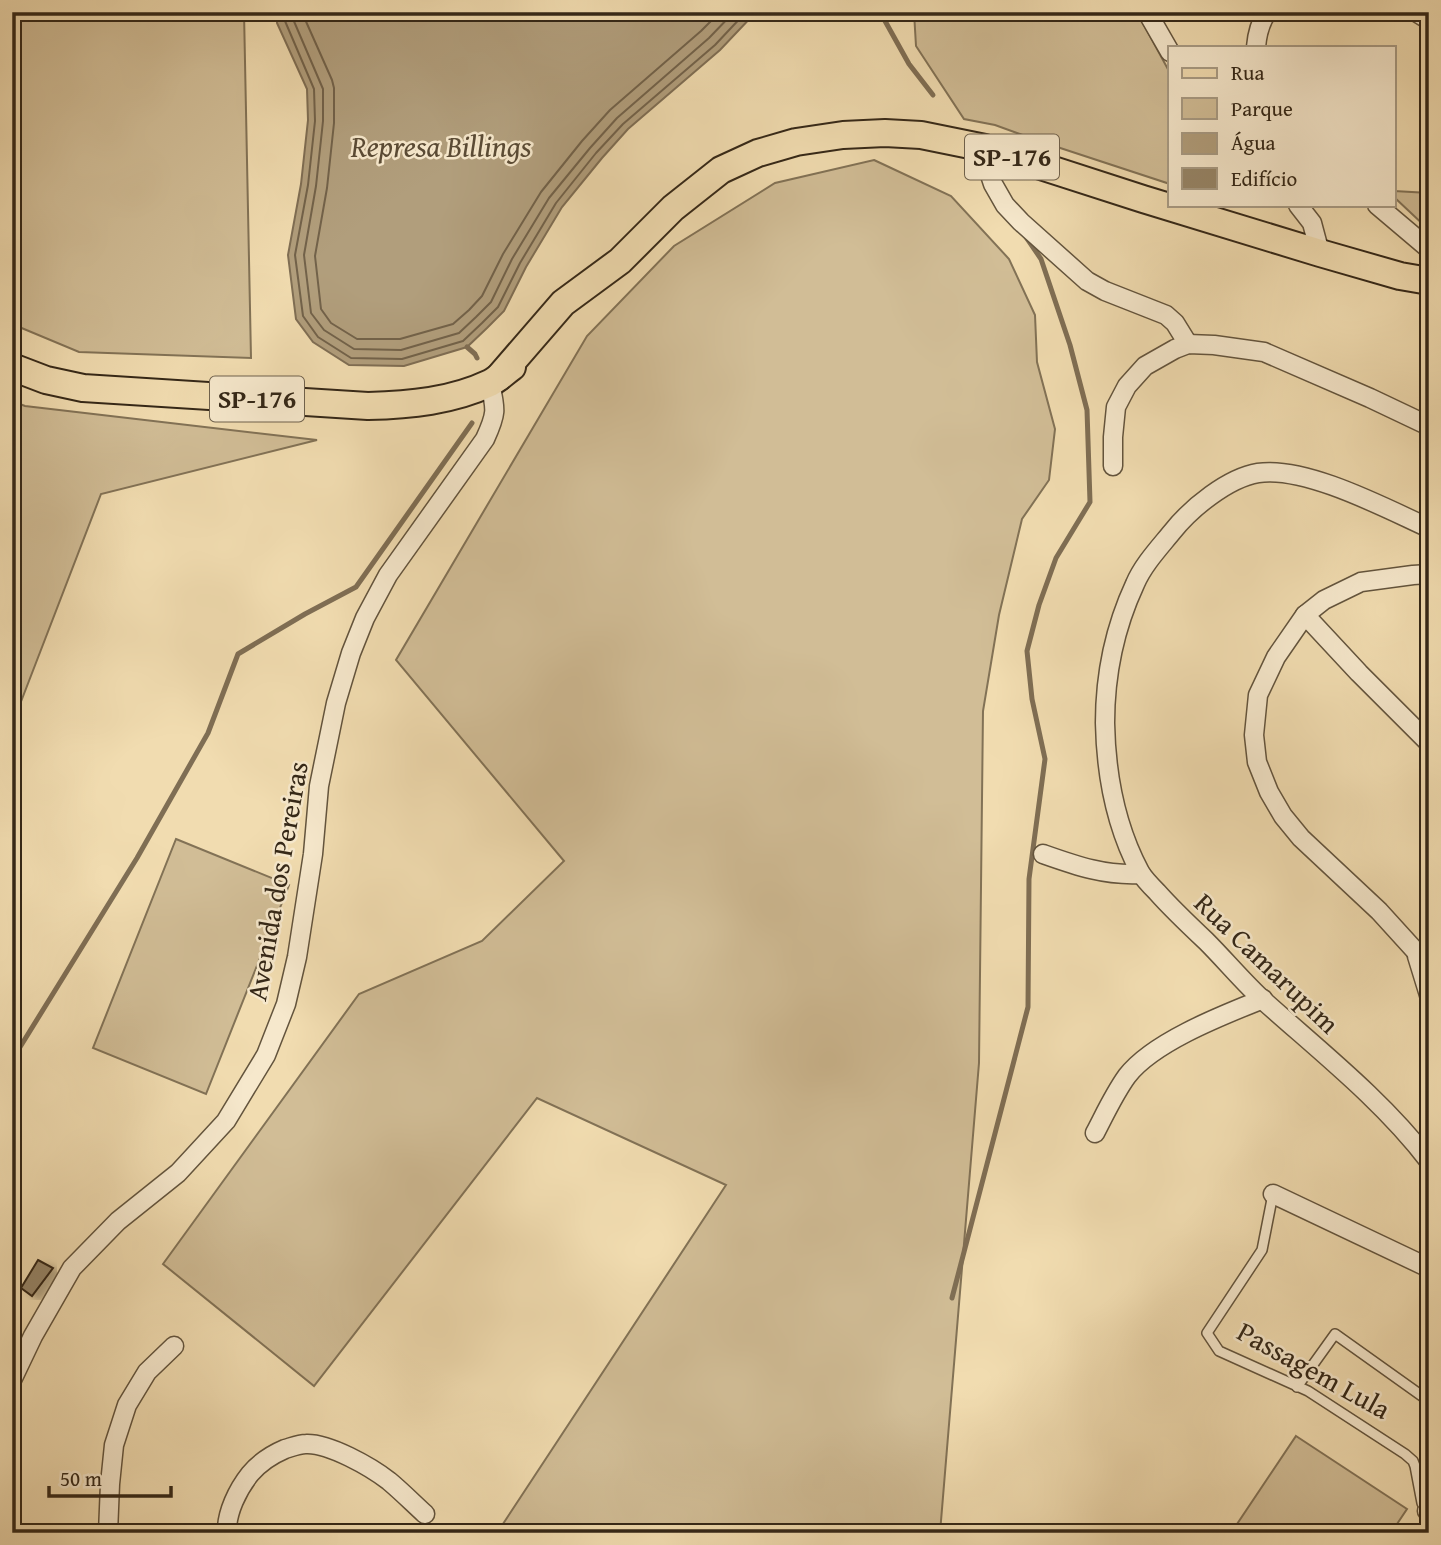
<svg xmlns="http://www.w3.org/2000/svg" width="1441" height="1545" font-family="'Gentium Book Plus',serif">
<defs>
<filter id="shadow"><feDropShadow dx="8" dy="4.5" stdDeviation="3.5" flood-color="#0004"/></filter>
</defs>
<rect width="100%" height="100%" fill="#f1dcb0"/>
<filter id="stains"><feTurbulence type="fractalNoise" baseFrequency=".00286" numOctaves="4"/><feColorMatrix values="0 0 0 0 .2 0 0 0 0 .09 0 0 0 0 .02 0 0 0 .5 -.17"/></filter>
<radialGradient id="worn" r=".72"><stop offset=".6" stop-color="#630" stop-opacity="0"/><stop offset="1" stop-color="#630" stop-opacity=".3"/></radialGradient>
<g fill="#d1bd96" stroke="#827256" stroke-width="2">
<path d="M12,12H244L251,358L79,352L12,324Z"/>
<path d="M914,12H1137L1170,73V184L1042,142L995,125L964,119L916,46Z"/>
<path d="M874,160L951,196L1009,259L1035,315L1037,362L1055,429L1049,480L1022,519L999,615L983,711L979,1063L940,1533H497L726,1185L537,1098L314,1386L163,1264L359,994L482,941L564,861L396,660L587,336L674,246L775,183Z"/>
<path d="M1394,191L1429,193V230L1394,197Z"/>
<path d="M12,401L25,406L317,440L101,494L12,725Z"/>
<path d="M176,839L289,885L206,1094L93,1048Z"/>
<path d="M1296,1436L1407,1509L1391,1533H1231Z"/>
</g>
<path fill="#b19e7c" stroke="#7f6e54" stroke-width="2" d="M277,12H756L720,50L628,129L602,158L562,207L526,267L504,311L487,328L467,347L404,366L349,365L313,342L296,319L288,255L301,184L308,120L307,89L277,23Z"/>
<g fill="none" stroke-linecap="round" stroke-linejoin="round">
<g stroke="#72624a" stroke-width="2">
<path d="M284,12L285,21L314,89L315,121L308,185L295,255L303,316L318,337L351,358L402,359L463,341L482,323L498,307L520,263L556,203L596,153L623,124L715,45L746,12"/>
<path d="M293,12V19L323,89V121L316,186L304,255L311,313L324,330L354,349L401,350L459,333L476,317L491,302L512,259L549,198L590,148L617,118L709,38L734,12"/>
<path d="M303,12L304,17L332,80L334,88V123L327,188L315,256L321,309L331,323L357,339H400L453,324L469,310L482,296L503,254L541,192L582,141L610,110L701,31L720,12"/>
</g>
<g stroke="#7f6e54" stroke-width="5">
<path d="M880,12L909,64L933,95"/>
<path d="M467,347L475,354L477,358"/>
<path d="M12,1060L137,858L208,733L238,654L305,614L356,587L472,423"/>
<path d="M952,1298L1028,1007L1029,879L1045,759L1032,699L1027,651L1039,605L1056,558L1090,502L1087,410L1070,345L1041,259L1026,237"/>
</g>
</g>
<path fill="#968567" stroke="#342717" stroke-width="2" filter="url(#shadow)" d="M38,1260L53,1268L32,1296L21,1288Z"/>
<g fill="none" stroke-linecap="round" stroke-linejoin="round">
<g stroke="#63543d" stroke-width="12">
<g id="lane">
<path d="M1273,1194L1262,1250L1207,1333L1219,1351L1308,1391L1405,1454L1413,1461L1415,1466L1422,1503L1427,1511"/>
<path d="M1297,1387L1335,1334L1429,1401"/>
</g>
</g>
<g stroke="#63543d" stroke-width="21">
<g id="street">
<path d="M1147,12L1170,52"/>
<path d="M1416,12L1429,20"/>
<path d="M1256,47C1257,35 1260,23 1267,12"/>
<path d="M985,148L987,166L993,184L1005,205L1021,222L1087,281L1105,291L1166,315L1175,323L1188,344"/>
<path d="M1298,205L1312,223L1320,253"/>
<path d="M1377,205L1429,249"/>
<path d="M1113,466V437L1116,407L1127,386L1145,366L1175,349L1188,344L1214,345L1264,352L1370,398L1429,426"/>
<path d="M1429,528C1385,508 1306,466 1258,473C1228,478 1191,508 1172,532C1159,548 1143,565 1135,584C1115,627 1105,675 1105,723C1106,774 1116,827 1140,872C1144,879 1151,886 1157,892C1172,909 1189,925 1206,941C1226,961 1244,983 1265,1002C1321,1052 1383,1101 1429,1161"/>
<path d="M1429,574L1413,575L1361,582L1324,600L1305,615L1276,657L1258,695L1254,735L1257,762L1269,792L1283,816L1301,838L1379,911L1429,966"/>
<path d="M1305,615L1359,673L1429,743"/>
<path d="M1043,854C1077,866 1105,876 1141,874"/>
<path d="M1417,956L1429,995"/>
<path d="M1095,1133C1105,1114 1114,1094 1127,1076C1153,1042 1223,1015 1263,999"/>
<path d="M1273,1194L1429,1268"/>
<path d="M12,1380L33,1336L72,1268L118,1221L178,1173L226,1121L266,1055L286,1004L297,957L313,854L319,786L336,703L351,653L365,618L388,575L485,439C497,413 496,410 490,383"/>
<path d="M1427,1511L1429,1513"/>
<path d="M108,1533L110,1484L114,1445L127,1405L147,1372L174,1346"/>
<path d="M227,1533C226,1513 238,1489 250,1474C260,1462 271,1455 285,1449C292,1447 299,1444 306,1444C329,1443 371,1467 389,1481C401,1491 413,1503 425,1514"/>
</g>
</g>
<g stroke="#342717" stroke-width="30">
<g id="primary">
<path d="M12,367L46,380L83,388L368,406C410,405 452,401 490,383C498,379 505,372 512,367"/>
<path d="M499,377L563,303L620,261L673,208L721,170L758,153L796,142L843,135L885,133L921,135L985,148L1143,199L1320,253L1400,276L1429,281"/>
</g>
</g>
<use href="#lane" stroke="#f6e8cc" stroke-width="9"/>
<use href="#street" stroke="#f6e8cc" stroke-width="18"/>
<use href="#primary" stroke="#f1dcb0" stroke-width="26"/>
</g>
<g text-anchor="middle" stroke-width="5" stroke-linejoin="round" paint-order="stroke">
<g fill="#f6e8cc" stroke="#6e614d" stroke-width="2">
<rect x="965" y="134.5" width="94" height="45" rx="5"/>
<rect x="210" y="376.5" width="94" height="45" rx="5"/>
</g>
<g font-size="26" font-weight="bold" fill="#342717">
<text x="1012" y="166">SP-176</text>
<text x="257" y="408">SP-176</text>
</g>
<g font-size="28" fill="#342717" stroke="#f6e8cc">
<text transform="translate(277 881) rotate(-80)" y="10">Avenida dos Pereiras</text>
<text transform="translate(1267 963) rotate(44)" y="10">Rua Camarupim</text>
<text transform="translate(1314 1370) rotate(29)" y="10">Passagem Lula</text>
</g>
<g font-size="30" font-style="italic" fill="#5a4b35" stroke="#f6e8cc">
<text x="441" y="157">Represa Billings</text>
</g>
</g>
<rect width="1441" height="1545" fill="none" stroke="#f1dcb0" stroke-width="42"/>
<rect x="14" y="14" width="1413" height="1517" fill="none" stroke="#342717" stroke-width="3.5"/>
<rect x="21" y="21" width="1399" height="1503" fill="none" stroke="#342717" stroke-width="2"/>
<rect x="1168" y="46" width="228" height="161" fill="#f6e8cc" stroke="#a89b84" stroke-width="2"/>
<rect x="1182" y="68" width="35" height="10" fill="#f1dcb0" stroke="#a89b84" stroke-width="2"/>
<text x="1231" y="80" font-size="21" fill="#342717">Rua</text>
<rect x="1182" y="98" width="35" height="21" fill="#d1bd96" stroke="#a89b84" stroke-width="2"/>
<text x="1231" y="116" font-size="21" fill="#342717">Parque</text>
<rect x="1182" y="133" width="35" height="21" fill="#b19e7c" stroke="#a89b84" stroke-width="2"/>
<text x="1231" y="150" font-size="21" fill="#342717">Água</text>
<rect x="1182" y="168" width="35" height="21" fill="#968567" stroke="#a89b84" stroke-width="2"/>
<text x="1231" y="186" font-size="21" fill="#342717">Edifício</text>
<path d="M49 1486v10h122v-10" fill="none" stroke="#342717" stroke-width="3.5"/>
<text x="60" y="1486" font-size="21" fill="#342717" stroke="#f6e8cc" stroke-width="5" paint-order="stroke">50 m</text>
<rect width="100%" height="100%" filter="url(#stains)"/>
<rect width="100%" height="100%" fill="url(#worn)"/>
</svg>
